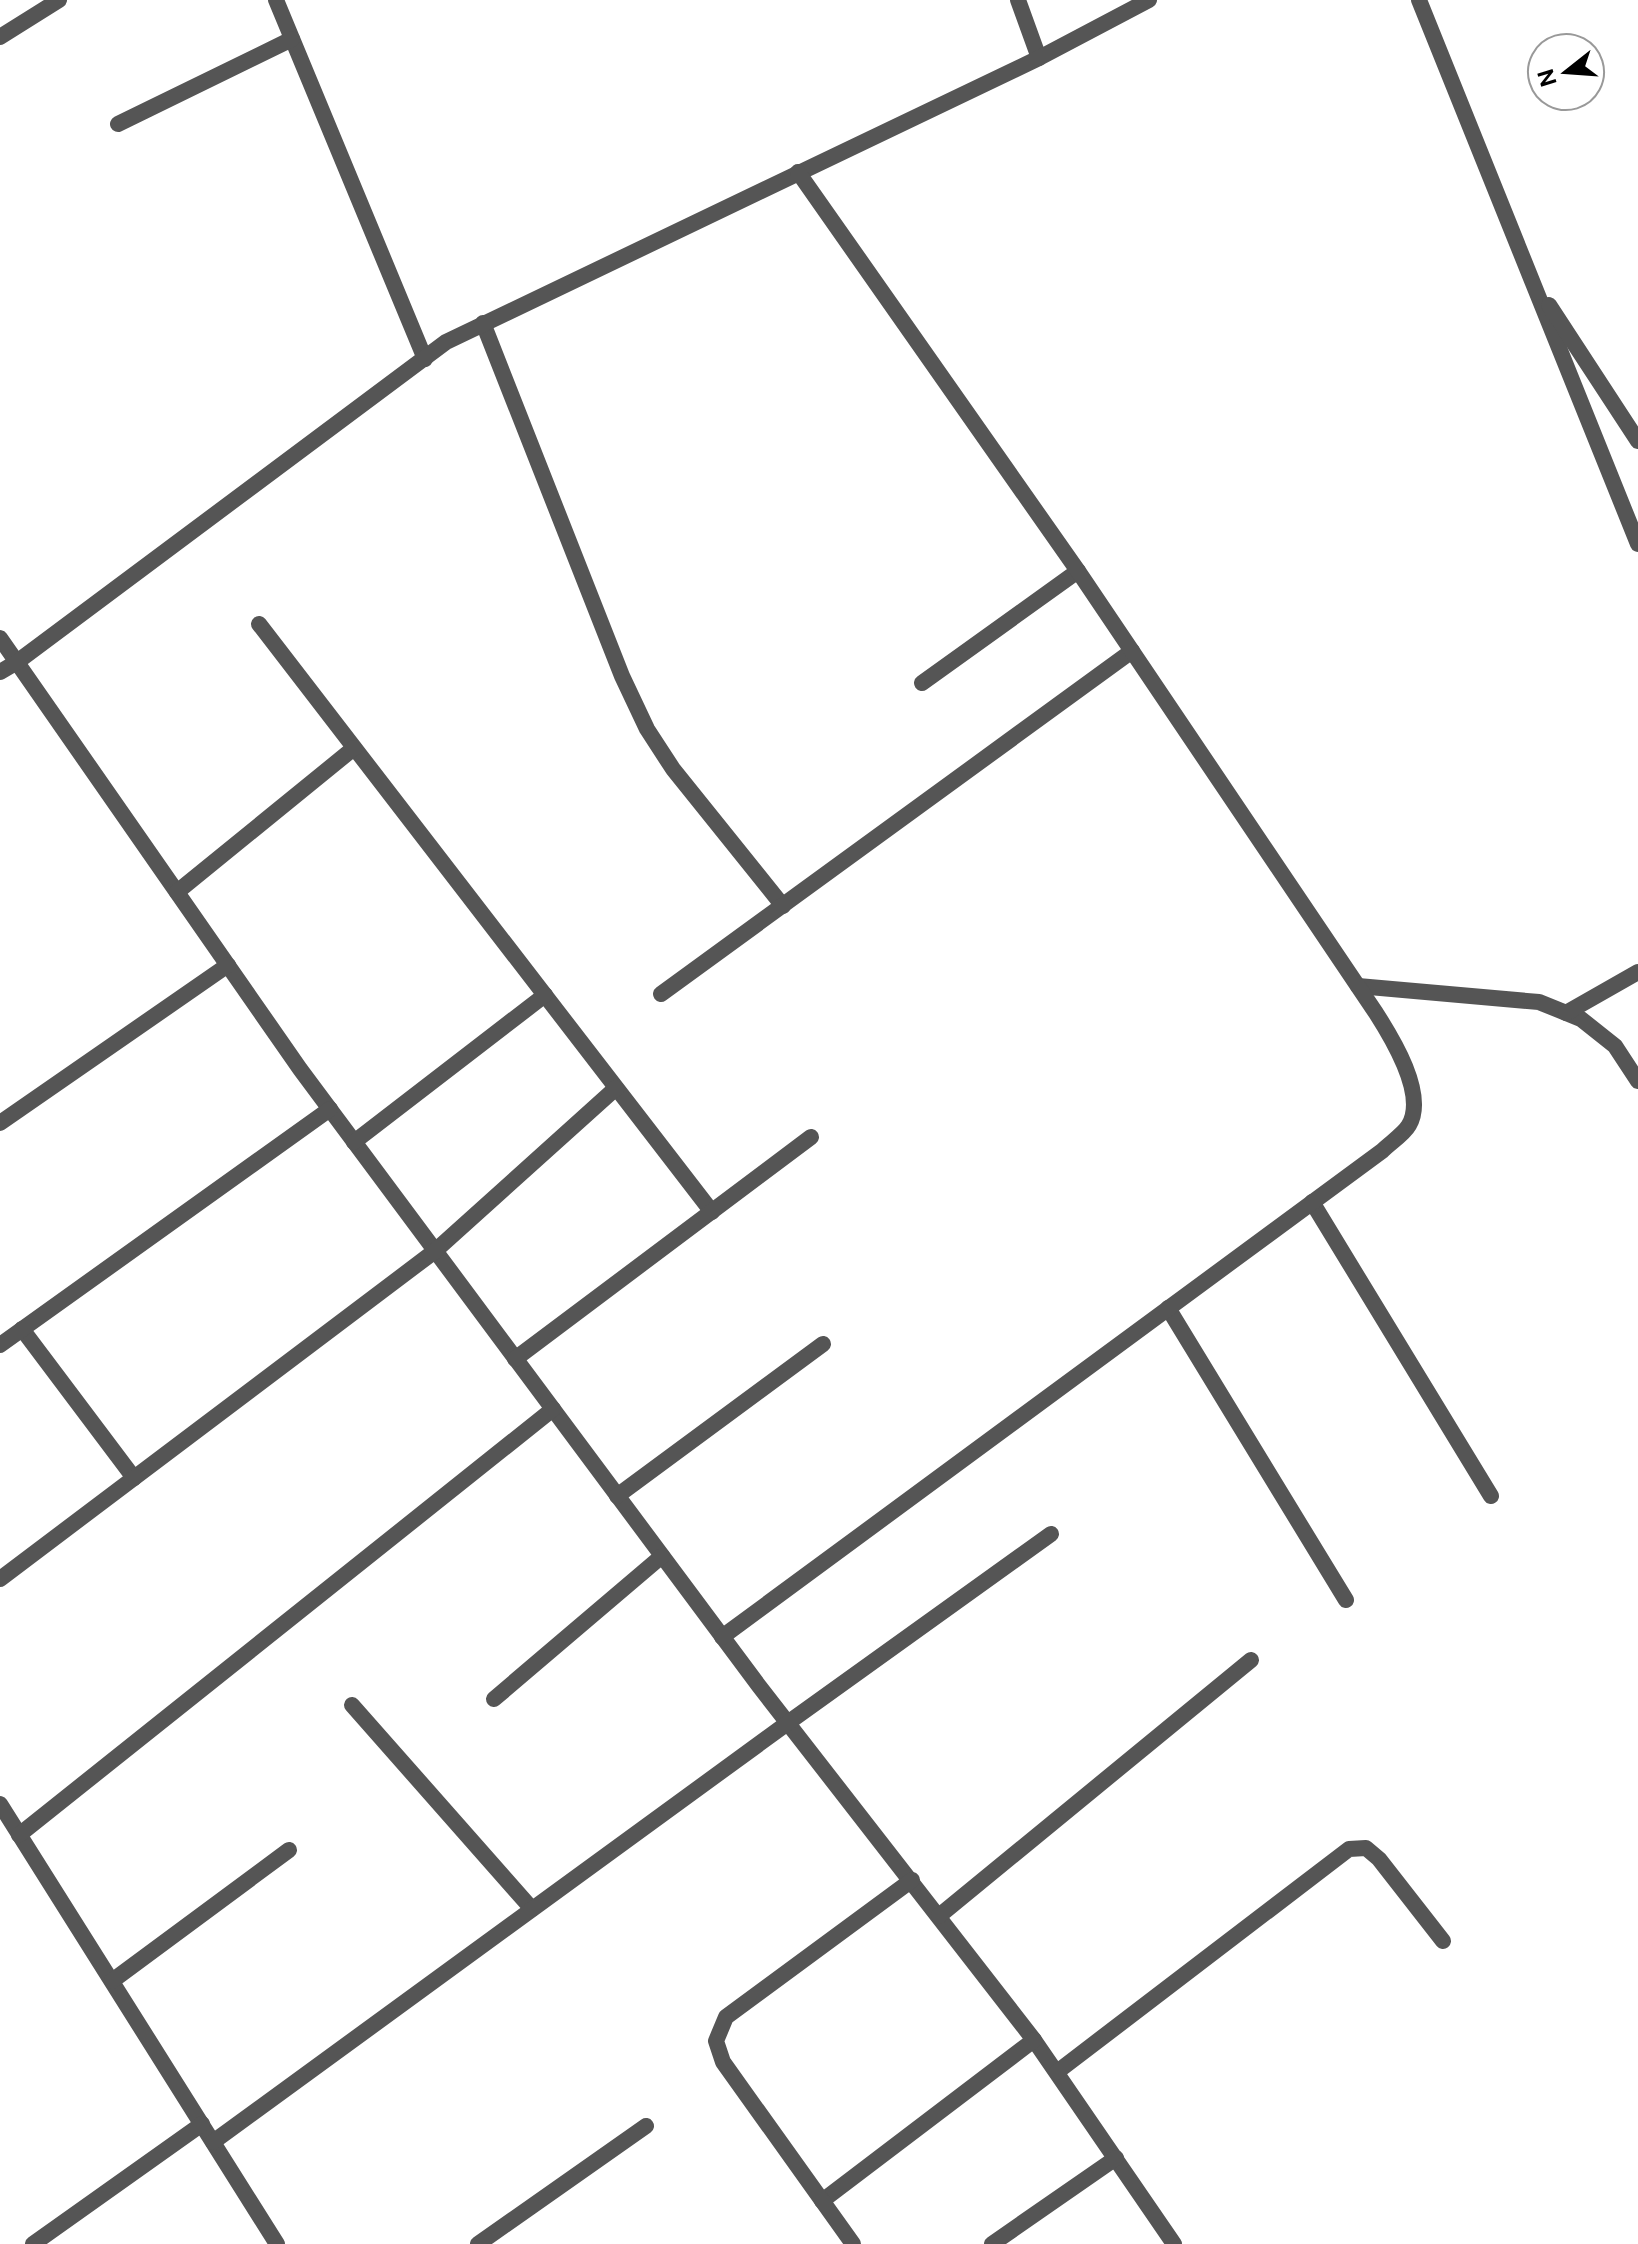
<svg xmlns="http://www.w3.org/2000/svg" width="1638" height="2244" font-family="'Public Sans',sans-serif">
<rect width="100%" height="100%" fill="#fff"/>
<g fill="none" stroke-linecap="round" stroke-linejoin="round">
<g stroke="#555" stroke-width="16">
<path d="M276,0L425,359"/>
<path d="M1018,0L1039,58"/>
<path d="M1419,0L1638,544"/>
<path d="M0,37L59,0"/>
<path d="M118,124L292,39"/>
<path d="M1549,305L1638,441"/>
<path d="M483,323L622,676L647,729L673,769L783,906"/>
<path d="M259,624L712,1212"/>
<path d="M0,638L300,1069L759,1686L1034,2040L1174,2244"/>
<path d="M0,672L17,662L446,342L1039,58L1149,0"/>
<path d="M922,683L1078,571"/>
<path d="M177,892L354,748"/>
<path d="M1358,986L1539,1002L1581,1019L1615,1046L1638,1081"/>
<path d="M661,994L1132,651"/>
<path d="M1566,1013L1638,972"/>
<path d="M0,1123L228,965"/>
<path d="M354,1142L545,995"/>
<path d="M1312,1202L1491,1496"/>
<path d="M1168,1308L1346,1600"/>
<path d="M22,1329L134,1478"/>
<path d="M0,1345L330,1109"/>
<path d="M515,1359L811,1137"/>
<path d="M617,1496L823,1344"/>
<path d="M0,1579L435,1251L616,1088"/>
<path d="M722,1637L1382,1151C1390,1143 1404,1134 1409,1125C1427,1094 1392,1038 1376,1013L1078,571L798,172"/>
<path d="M494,1699L662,1556"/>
<path d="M352,1705L532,1909"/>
<path d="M0,1804L277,2244"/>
<path d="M19,1835L553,1409"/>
<path d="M939,1916L1251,1660"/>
<path d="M112,1981L289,1850"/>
<path d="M1057,2072L1349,1849L1366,1848L1379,1859L1443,1941"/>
<path d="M213,2142L789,1722L1051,1534"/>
<path d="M822,2201L1034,2040"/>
<path d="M33,2244L202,2124"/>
<path d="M478,2244L646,2126"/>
<path d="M853,2244L723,2062L716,2041L726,2017L912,1880"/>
<path d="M992,2244L1116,2158"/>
</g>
</g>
<g transform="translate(1566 72) rotate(253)"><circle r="38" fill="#ffffff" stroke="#999999" stroke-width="2"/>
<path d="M0-6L14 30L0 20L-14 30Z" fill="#000000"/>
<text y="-12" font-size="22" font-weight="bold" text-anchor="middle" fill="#000000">N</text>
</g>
</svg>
